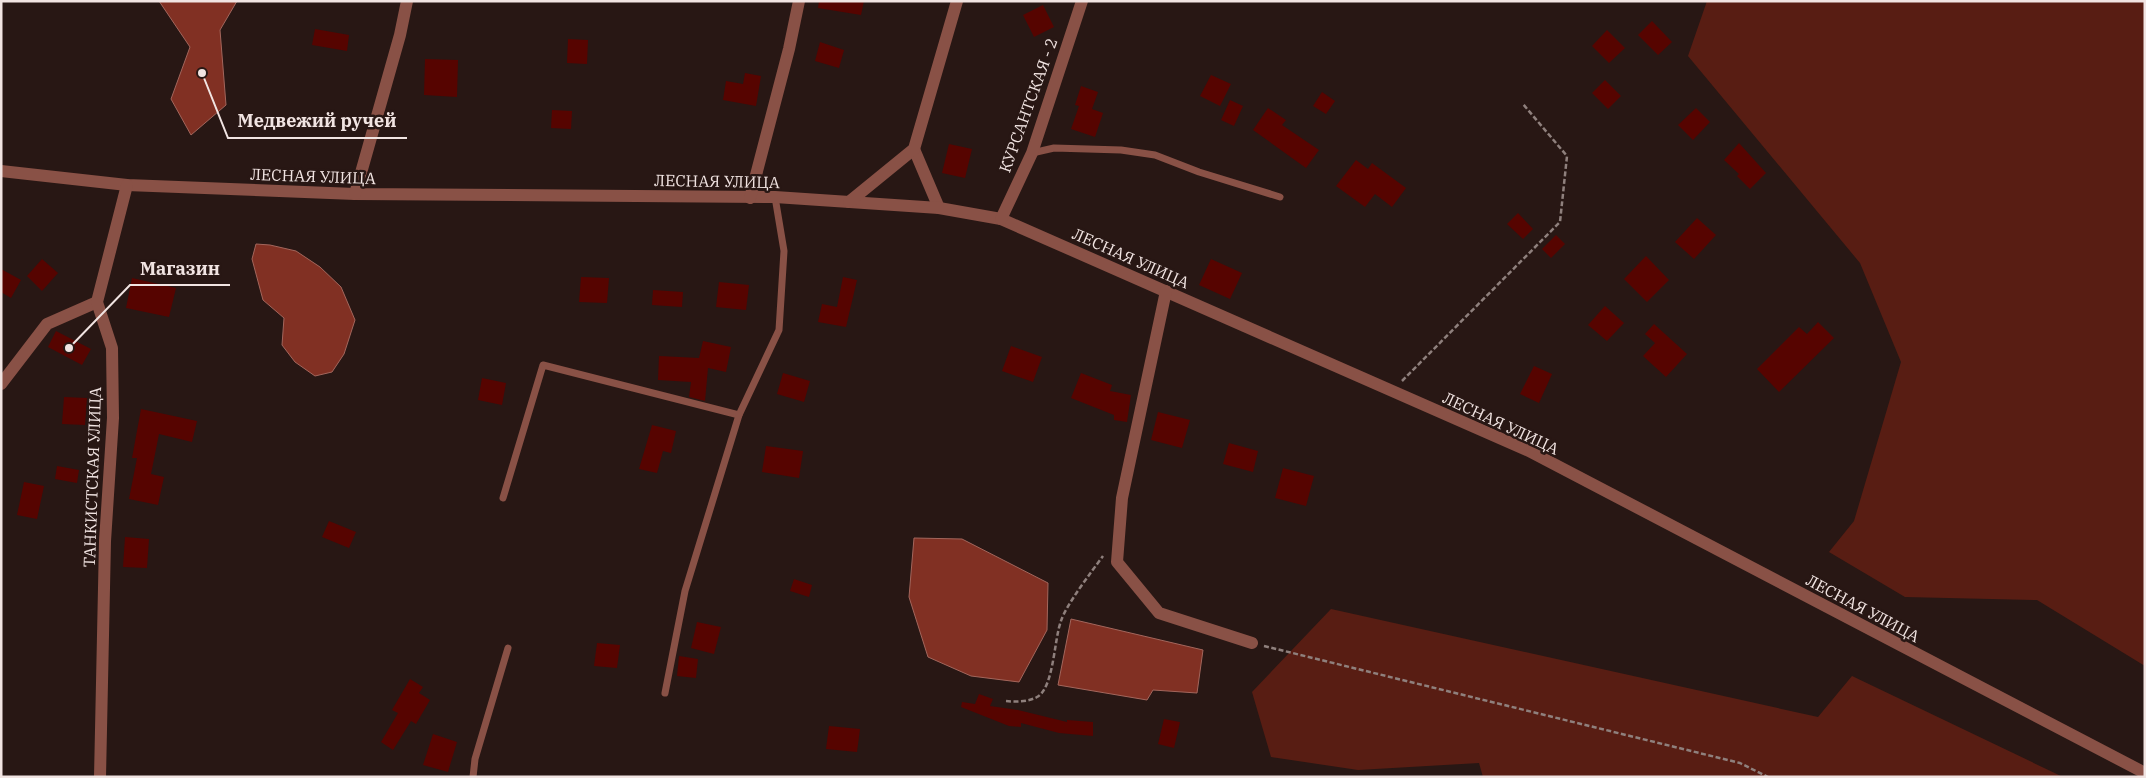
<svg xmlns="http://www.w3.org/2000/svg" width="2146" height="778" font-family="'IBM Plex Serif',serif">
<rect width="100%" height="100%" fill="#281714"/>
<g fill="#581d13">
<path d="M1707,1H2145V666L2037,600L1905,597L1829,552L1854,521L1901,362L1860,263L1688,56Z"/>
<path d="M1331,609L1818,717L1852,676L2063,777H1483L1479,763L1358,770L1271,757L1252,692Z"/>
</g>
<g fill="#813023" stroke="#a3665c">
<path d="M159,1H237L220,30L226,105L191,135L171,99L190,47Z"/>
<path d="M256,244L270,245L296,251L320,267L341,287L355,320L344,354L332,372L315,376L295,362L282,345L284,318L263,300L252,259Z"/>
<path d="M914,538L962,539L1048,583L1047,630L1019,682L971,676L928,657L909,597Z"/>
<path d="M1071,619L1203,650L1197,693L1153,690L1147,700L1058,685Z"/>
</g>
<g fill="#560400">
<path d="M819,1H864L861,15L818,8Z"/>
<path d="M1043,5L1054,27L1034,37L1023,15Z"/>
<path d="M1652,21L1672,42L1658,55L1638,35Z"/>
<path d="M315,29L349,35L347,51L312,45Z"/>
<path d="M1607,30L1625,48L1609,63L1592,46Z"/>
<path d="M568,39L588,40L587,64L567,63Z"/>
<path d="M820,42L844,50L839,68L815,61Z"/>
<path d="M425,59L458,60L457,97L424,95Z"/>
<path d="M745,73L761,76L756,106L723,100L726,81L743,84Z"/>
<path d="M1211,75L1231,84L1220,106L1200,96Z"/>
<path d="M1605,80L1621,96L1608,109L1592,93Z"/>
<path d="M1081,86L1098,92L1092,109L1103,113L1095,137L1071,129L1079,106L1075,105Z"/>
<path d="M1322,92L1335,101L1326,114L1313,106Z"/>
<path d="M1230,100L1243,106L1234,126L1221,120Z"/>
<path d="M1268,108L1286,120L1282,125L1319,150L1306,168L1253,130Z"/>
<path d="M1696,108L1710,122L1693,140L1678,125Z"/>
<path d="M552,110L572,111L571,129L551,128Z"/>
<path d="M1739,143L1766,173L1750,189L1737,176L1739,174L1724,160Z"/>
<path d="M949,144L972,149L965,178L942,173Z"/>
<path d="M1356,160L1368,169L1372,163L1406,188L1392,207L1375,194L1365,207L1336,186Z"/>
<path d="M1518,213L1533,229L1523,239L1507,224Z"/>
<path d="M1697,218L1716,235L1694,259L1675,242Z"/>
<path d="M1556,235L1565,244L1551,258L1542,249Z"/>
<path d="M1646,256L1669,280L1647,302L1624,279Z"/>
<path d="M42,259L58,273L42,291L27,276Z"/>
<path d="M1211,259L1242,273L1230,299L1199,285Z"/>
<path d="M1,269L21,280L11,298L1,292Z"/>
<path d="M581,277L609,278L607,303L579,302Z"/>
<path d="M843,277L857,280L846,327L818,322L822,304L837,307Z"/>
<path d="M132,278L176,288L169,317L126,308Z"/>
<path d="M719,282L749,285L746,310L716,307Z"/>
<path d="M653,290L683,292L682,307L652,305Z"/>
<path d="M1605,306L1624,323L1607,341L1588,325Z"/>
<path d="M1818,322L1834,338L1779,392L1757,369L1799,327L1807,334Z"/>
<path d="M1654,324L1687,354L1666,377L1643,356L1655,343L1645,334Z"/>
<path d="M56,331L91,349L82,365L48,347Z"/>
<path d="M703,341L731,347L726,372L708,368L705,401L689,397L691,382L658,380L659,356L699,358Z"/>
<path d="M1011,346L1042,357L1033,382L1002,371Z"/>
<path d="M1534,366L1552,374L1539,403L1520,394Z"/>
<path d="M783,373L810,381L804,402L777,394Z"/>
<path d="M1081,373L1112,385L1110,391L1131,395L1127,422L1114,420V415L1071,398Z"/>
<path d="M482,378L506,383L502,405L478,400Z"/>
<path d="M64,397L87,398L85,425L62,424Z"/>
<path d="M141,409L197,421L192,442L159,434L151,474L164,477L158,505L129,499L137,458H132Z"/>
<path d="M1158,412L1190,420L1182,448L1151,440Z"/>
<path d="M652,425L676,431L671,453L663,451L657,473L639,469Z"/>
<path d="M1229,443L1258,451L1253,472L1223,464Z"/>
<path d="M766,446L803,451L799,478L762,472Z"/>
<path d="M57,466L79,470L77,483L55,479Z"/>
<path d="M1283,468L1314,476L1306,506L1275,498Z"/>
<path d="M24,482L44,486L37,519L17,515Z"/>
<path d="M329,521L356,532L349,548L322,537Z"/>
<path d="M125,537L149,539L147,568L123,567Z"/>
<path d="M794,579L812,585L809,597L790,591Z"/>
<path d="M697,622L721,627L714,654L691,648Z"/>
<path d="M597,643L620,645L617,668L594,666Z"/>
<path d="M679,656L698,659L696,678L677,676Z"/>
<path d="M410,679L423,687L419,693L430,700L416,724L411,721L393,750L381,742L398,713L392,710Z"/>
<path d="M979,694L993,699L990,706L1018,710L1067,722V720L1093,722V736L1059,733L1021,723V727L1009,726L961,707L962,702L975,704Z"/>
<path d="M1164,719L1180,722L1174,748L1158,744Z"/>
<path d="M829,726L860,729L857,752L826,749Z"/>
<path d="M433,734L457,742L448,772L423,765Z"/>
</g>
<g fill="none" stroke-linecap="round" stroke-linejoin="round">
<g stroke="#8f807d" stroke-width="2.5" stroke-dasharray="5 2.5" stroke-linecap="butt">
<path d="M1402,381L1560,222L1567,156L1523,104"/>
<path d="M1264,646L1740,763L1768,777"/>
<path d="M1006,701C1016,702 1028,702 1037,697C1054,688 1054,639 1061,621C1066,605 1092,571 1103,556"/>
</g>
<g stroke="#895146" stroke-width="7">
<path d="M1032,153L1054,148L1121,150L1155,155L1199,172L1280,197"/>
<path d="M503,498L543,365L739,415"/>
<path d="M665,693L685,591L739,415L779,330L784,251L775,197"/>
<path d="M473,777L475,759L508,648"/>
</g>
<g stroke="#895146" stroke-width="12">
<path d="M914,149L939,208"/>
<path d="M1,171L127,185L355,194L775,197L939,208L1001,219L1529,451L2145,773"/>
<path d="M355,194L400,35L407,1"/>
<path d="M750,198L789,49L799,1"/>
<path d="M849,202L914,149L957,1"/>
<path d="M1001,219L1032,153L1082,1"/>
<path d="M1166,291L1122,498L1117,562L1159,613L1252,643"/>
<path d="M1,384L47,324L97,302"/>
<path d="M100,777L105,541L113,418L112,348L97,302L127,185"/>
</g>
</g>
<g text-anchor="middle" stroke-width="5" stroke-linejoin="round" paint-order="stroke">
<g font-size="16" fill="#f1e4e2" stroke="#281714">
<text transform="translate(1028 105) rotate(-70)" y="6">КУРСАНТСКАЯ - 2</text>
<text transform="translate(313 176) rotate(2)" y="6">ЛЕСНАЯ УЛИЦА</text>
<text transform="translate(717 181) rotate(1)" y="6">ЛЕСНАЯ УЛИЦА</text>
<text transform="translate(1131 258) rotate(24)" y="6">ЛЕСНАЯ УЛИЦА</text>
<text transform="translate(1501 423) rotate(25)" y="6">ЛЕСНАЯ УЛИЦА</text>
<text transform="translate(92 477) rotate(-88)" y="6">ТАНКИСТСКАЯ УЛИЦА</text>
<text transform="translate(1863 608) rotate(28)" y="6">ЛЕСНАЯ УЛИЦА</text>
</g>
</g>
<path fill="none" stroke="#f1e4e2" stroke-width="2" d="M202 73L228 138H407M69 348L130 285H230"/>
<g fill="#f1e4e2" stroke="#281714" stroke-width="2">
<circle cx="202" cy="73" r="5"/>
<circle cx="69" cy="348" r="5"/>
</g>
<g font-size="18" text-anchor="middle" font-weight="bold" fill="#f1e4e2" stroke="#281714" stroke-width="5" stroke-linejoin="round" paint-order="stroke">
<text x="317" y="127">Медвежий ручей</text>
<text x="180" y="275">Магазин</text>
</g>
<rect width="2146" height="778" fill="none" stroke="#f1e4e2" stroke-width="5"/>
</svg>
